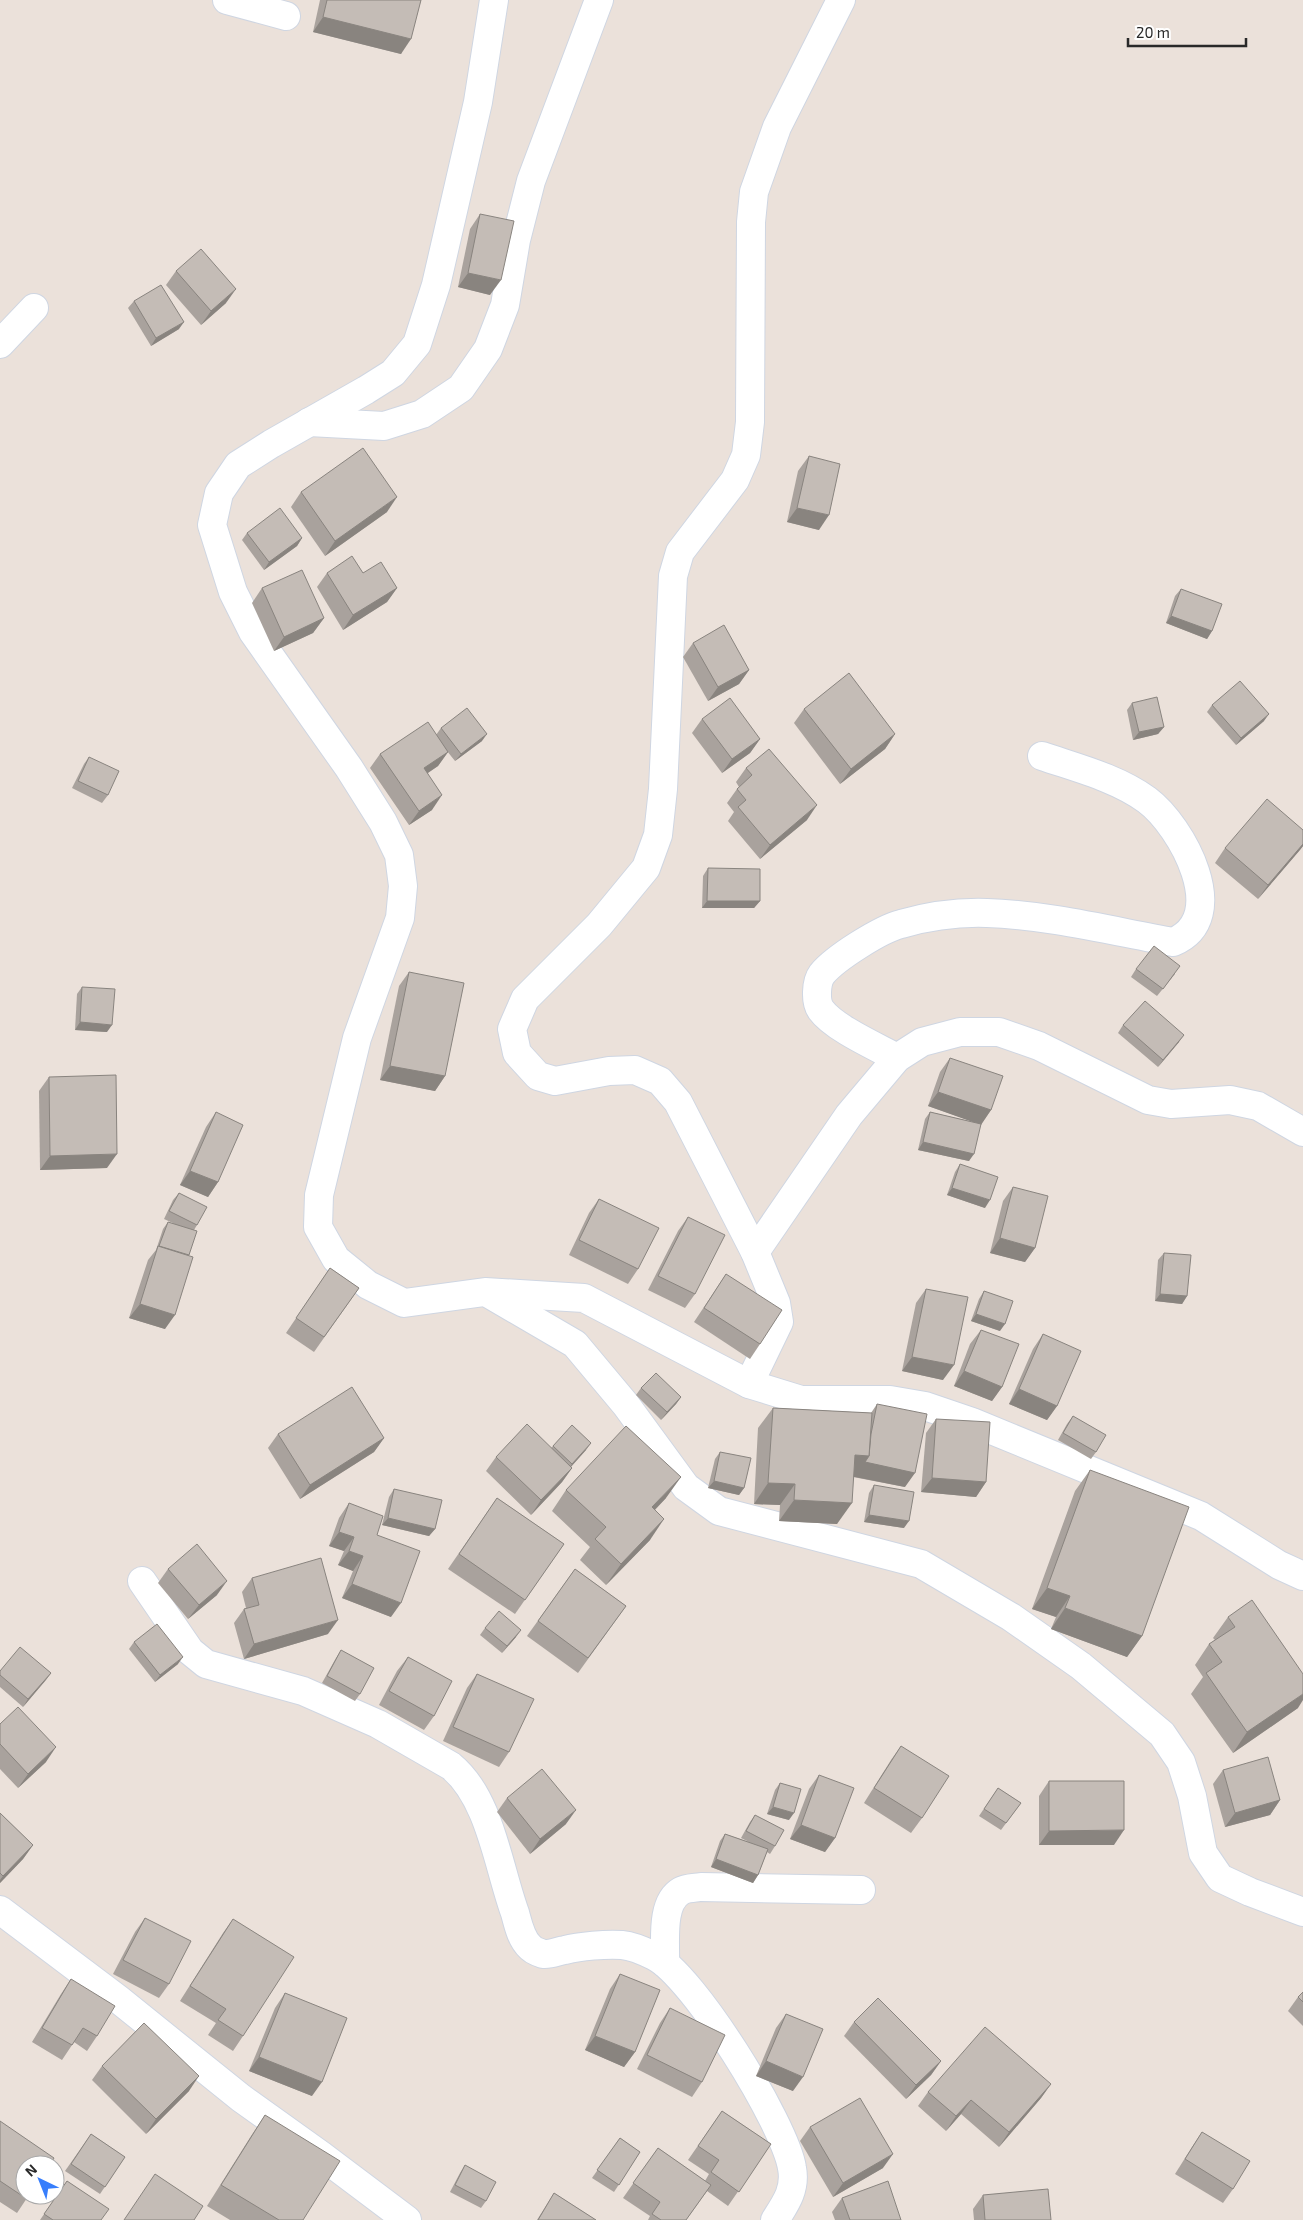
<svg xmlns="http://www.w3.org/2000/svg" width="1303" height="2220" font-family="'Exo 2',sans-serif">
<rect width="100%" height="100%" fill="#ebe1da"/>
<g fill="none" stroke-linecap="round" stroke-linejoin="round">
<g stroke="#cfd6e2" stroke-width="30">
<g id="minor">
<path d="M227,0L286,16"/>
<path d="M494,0L478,102L436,285L417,344L393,373L366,390L271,444L238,465L219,493L212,525L233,592L253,632L349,768L383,822L399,855L403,886L400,918L357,1038L319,1195L318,1227L336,1259L368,1285L404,1303L485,1292L584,1298L749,1384L801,1400H890L925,1406L972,1422L1201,1516L1279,1565L1303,1576"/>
<path d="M0,344L34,308"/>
<path d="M309,422L384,426L422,414L461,388L488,349L505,305L516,240L531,181L599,0"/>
<path d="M897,1058C877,1047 834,1028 821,1010C815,1002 816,982 822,974C835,958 881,929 901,924C929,916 958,912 987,913C1049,915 1112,931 1173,942C1232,918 1182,826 1147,800C1117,778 1077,768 1042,756"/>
<path d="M755,1252L849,1115L897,1058L922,1042L960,1032H999L1039,1046L1148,1100L1171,1104L1230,1100L1258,1106L1303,1132"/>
<path d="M491,1295L575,1344L626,1405L686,1487L719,1511L921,1564L1011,1617L1081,1666L1162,1734L1181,1762L1192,1796L1203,1853L1220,1878L1250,1892L1303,1912"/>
<path d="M749,1384L779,1322L776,1303L755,1252L678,1102L660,1081L635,1070L609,1071L555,1081L538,1076L517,1053L512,1029L525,999L599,925L646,868L658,835L663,789L673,576L680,552L735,480L746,455L750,422L751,222L754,192L777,127L841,0"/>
<path d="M142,1581L190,1651L206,1664L303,1691L378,1724L451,1766C490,1798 498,1866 515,1913C518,1924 521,1939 530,1947C532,1950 540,1953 543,1954C550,1955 558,1951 565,1950C580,1946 606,1944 622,1945C633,1946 644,1951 654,1956C693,1975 785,2124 792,2168C796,2189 786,2203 775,2220"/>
<path d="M0,1910L118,1999L241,2098L322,2156L407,2220"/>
<path d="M665,1963C666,1943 660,1903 681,1891C686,1888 695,1888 701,1887L861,1890"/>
</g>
</g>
<use href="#minor" stroke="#fff" stroke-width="28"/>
</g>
<g fill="#a9a29d">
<path d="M320,0H421L401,54L313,32Z"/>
<path d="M480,214L490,295L458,287L470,229Z"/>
<path d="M176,271L226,303L201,325L166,285Z"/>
<path d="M134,301L179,329L151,346L128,308Z"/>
<path d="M809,456L819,530L787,522L798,471Z"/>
<path d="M301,492L387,512L325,556L291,507Z"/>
<path d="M247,533L302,538L297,546L264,570L242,540Z"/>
<path d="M327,573H363L397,588L387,602L343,630L317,587Z"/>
<path d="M262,588L324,618L313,633L274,651L252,603Z"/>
<path d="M1181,589L1212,631L1207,639L1166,623L1175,596Z"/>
<path d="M693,643L749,670L739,684L708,701L683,657Z"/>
<path d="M1132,703L1164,727L1158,734L1133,740L1127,710Z"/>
<path d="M1212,705L1264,721L1236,745L1207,712Z"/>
<path d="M804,709L895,734L885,749L840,784L794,723Z"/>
<path d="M702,719L760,739L750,753L722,773L692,733Z"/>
<path d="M441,728L482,741L455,761L443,746L448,752L438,766L428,773L432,810L409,825L370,768L380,754L436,735Z"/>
<path d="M89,757L108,795L102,803L72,788L84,764Z"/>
<path d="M746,768L807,820L760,859L728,821L734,812L727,803L737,789L739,787L736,782Z"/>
<path d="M1303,830V846L1258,899L1215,863L1225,848Z"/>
<path d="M708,868L760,901L754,908H702L703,876Z"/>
<path d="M1136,969L1175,974L1157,996L1131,977Z"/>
<path d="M409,972L445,1076L435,1091L380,1080L399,986Z"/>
<path d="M82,987L107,1032L75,1030L77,994Z"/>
<path d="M1123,1025L1179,1042L1158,1067L1118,1033Z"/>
<path d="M950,1058L991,1110L981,1124L969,1161L918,1150L925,1119L930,1112L977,1123L928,1106L940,1072Z"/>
<path d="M49,1077L107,1168L40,1170L39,1091Z"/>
<path d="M216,1112L218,1182L208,1197L180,1185L206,1127Z"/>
<path d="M960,1164L985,1208L947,1195L955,1172Z"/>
<path d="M1013,1187L1035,1248L1025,1262L990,1253L1003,1201Z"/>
<path d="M179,1193L197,1225L194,1230L189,1255L165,1329L129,1318L148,1260L156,1250L163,1229L168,1222L175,1224L164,1219L173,1200Z"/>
<path d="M599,1199L638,1269L628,1284L569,1255L589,1213Z"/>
<path d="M688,1217L695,1294L685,1308L648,1290L678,1231Z"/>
<path d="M1164,1253L1187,1296L1182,1304L1155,1301L1158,1260Z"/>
<path d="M330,1268L359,1288L314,1352L286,1333Z"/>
<path d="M726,1274L760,1344L750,1359L694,1322Z"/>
<path d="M926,1289L943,1380L902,1371L916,1303Z"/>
<path d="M984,1291L1000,1331L971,1321L979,1299Z"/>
<path d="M981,1330L1002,1387L992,1401L954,1386L970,1344Z"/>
<path d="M1043,1334L1057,1406L1047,1420L1009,1404L1033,1349Z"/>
<path d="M641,1388L681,1397L676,1404L661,1420L636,1395Z"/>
<path d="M877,1404L905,1487L853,1477L837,1524L779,1521L780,1505L754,1504L758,1428L773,1408L871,1413Z"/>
<path d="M1073,1416L1096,1452L1091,1459L1058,1440L1067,1424Z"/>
<path d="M936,1419L986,1482L976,1497L921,1492L926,1433Z"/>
<path d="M278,1434L384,1438L374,1452L300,1499L268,1448Z"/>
<path d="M553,1446L586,1450L571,1467L572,1468L562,1482L531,1515L486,1471L496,1457L551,1448Z"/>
<path d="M720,1452L744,1488L739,1495L708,1488L715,1459Z"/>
<path d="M1090,1470L1142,1636L1127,1657L1051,1629L1056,1617L1032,1609L1075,1491Z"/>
<path d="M874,1485L904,1528L864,1522L869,1493Z"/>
<path d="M394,1489L435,1529L429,1536L382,1525L389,1497Z"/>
<path d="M566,1490L666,1498L655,1510L650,1540L606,1585L580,1560L590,1547L552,1511Z"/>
<path d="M497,1498L564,1544L515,1614L448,1569Z"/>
<path d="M349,1503L377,1535L391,1617L342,1598L353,1571L338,1565L344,1551L329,1546L339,1518Z"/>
<path d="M168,1569L217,1595L188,1619L158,1583Z"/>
<path d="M575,1569L626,1606L578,1673L527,1636Z"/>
<path d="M252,1578L328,1634L244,1659L234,1623L244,1609L246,1608L242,1592Z"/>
<path d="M1228,1617L1298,1708L1233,1753L1191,1694L1203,1677L1195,1665L1209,1644L1215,1640L1213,1638Z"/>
<path d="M485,1628L516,1637L502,1653L480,1635Z"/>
<path d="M134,1642L178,1664L155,1682L129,1649Z"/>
<path d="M341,1650L360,1694L355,1701L322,1683L336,1658Z"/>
<path d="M408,1657L434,1716L424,1730L379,1705L397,1671Z"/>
<path d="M0,1671L51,1673L23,1707L0,1687Z"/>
<path d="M477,1674L509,1752L499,1767L443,1741L467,1688Z"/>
<path d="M0,1724L46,1762L18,1788L0,1769Z"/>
<path d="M901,1746L922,1818L911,1833L864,1803L891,1760Z"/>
<path d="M1223,1770L1280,1800L1270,1815L1225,1827L1213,1784Z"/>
<path d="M819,1775L835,1838L825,1852L790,1839L809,1789Z"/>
<path d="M1049,1781L1114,1845H1039V1796Z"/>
<path d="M780,1783L789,1820L767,1814L775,1790Z"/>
<path d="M998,1788L1021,1803L1001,1830L979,1816Z"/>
<path d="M507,1798L566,1824L530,1854L497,1812Z"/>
<path d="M0,1813L33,1845L23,1859L0,1883Z"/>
<path d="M755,1815L775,1846L770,1854L767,1852L758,1875L753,1883L711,1867L720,1841L725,1834L749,1842L741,1838L750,1822Z"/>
<path d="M145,1918L169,1984L159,1998L113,1974L135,1932Z"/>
<path d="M233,1919L243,2036L233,2051L208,2035L216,2023L180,2001L223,1933Z"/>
<path d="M620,1974L635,2052L624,2067L585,2050L610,1989Z"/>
<path d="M71,1979L97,2036L87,2051L74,2042L62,2060L32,2042L61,1994Z"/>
<path d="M1303,1992V2026L1288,2011L1298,1997Z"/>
<path d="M285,1993L312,2096L249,2071L275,2008Z"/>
<path d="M670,2008L702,2082L692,2097L637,2069L660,2023Z"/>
<path d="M786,2014L793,2091L756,2076L776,2028Z"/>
<path d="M854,2022L941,2061L931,2075L906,2099L844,2036Z"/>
<path d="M102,2066L189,2091L146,2134L92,2080Z"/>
<path d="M1051,2084L1041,2098L999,2147L961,2114L946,2131L918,2106L928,2092Z"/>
<path d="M722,2111L771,2144L728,2206L707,2191L686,2220H648L650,2216L623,2198L658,2148L705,2181L709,2174L688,2160Z"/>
<path d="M265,2115L303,2220H230L207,2206L251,2136Z"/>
<path d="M0,2121L29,2195L17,2213L0,2202Z"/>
<path d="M810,2127L883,2168L833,2197L800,2141Z"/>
<path d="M1202,2132L1233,2189L1223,2203L1175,2174L1192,2147Z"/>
<path d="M91,2134L125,2157L100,2194L65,2171Z"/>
<path d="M620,2138L640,2152L614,2192L592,2178Z"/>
<path d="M465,2165L486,2201L481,2208L450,2192L460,2173Z"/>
<path d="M67,2181L101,2220H40Z"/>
<path d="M554,2193L596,2220H537Z"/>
<path d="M983,2195L1051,2220H974L973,2209Z"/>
<path d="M842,2198L901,2220H835L832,2212Z"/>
</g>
<g fill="#89847f">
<path d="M323,17L411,39L401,54L313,32Z"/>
<path d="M468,273L501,280L490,295L458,287Z"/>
<path d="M236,289L226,303L201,325L211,311Z"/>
<path d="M184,322L179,329L151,346L156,338Z"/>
<path d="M397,497L387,512L325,556L335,541Z"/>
<path d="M797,508L829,515L819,530L787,522Z"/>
<path d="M302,538L297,546L264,570L269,562Z"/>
<path d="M397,588L387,602L343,630L353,615Z"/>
<path d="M1171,616L1212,631L1207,639L1166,623Z"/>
<path d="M324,618L313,633L274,651L284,637Z"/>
<path d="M749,670L739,684L708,701L718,687Z"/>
<path d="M1269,714L1264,721L1236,745L1241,738Z"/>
<path d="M1164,727L1158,734L1133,740L1139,732Z"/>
<path d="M487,734L482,741L455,761L461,754Z"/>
<path d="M895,734L885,749L840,784L851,769Z"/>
<path d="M760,739L750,753L722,773L732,759Z"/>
<path d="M448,752L438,766L414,782L424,768Z"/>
<path d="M442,795L432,810L409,825L419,811Z"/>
<path d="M817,805L807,820L760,859L770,845Z"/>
<path d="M1303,844V846L1300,850L1258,899L1268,885Z"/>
<path d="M707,901H760L754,908H702Z"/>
<path d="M80,1022L112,1025L107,1032L75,1030Z"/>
<path d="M1184,1035L1179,1042L1158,1067L1163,1060Z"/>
<path d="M390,1066L445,1076L435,1091L380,1080Z"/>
<path d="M938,1092L991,1110L981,1125L928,1106Z"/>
<path d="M923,1142L974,1154L969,1161L918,1150Z"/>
<path d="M117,1154L107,1168L40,1170L50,1156Z"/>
<path d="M190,1171L218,1182L208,1197L180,1185Z"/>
<path d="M952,1188L990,1200L985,1208L947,1195Z"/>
<path d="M1000,1238L1035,1248L1025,1262L990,1253Z"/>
<path d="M1160,1294L1187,1296L1182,1304L1155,1301Z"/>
<path d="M140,1304L175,1315L165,1329L129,1318Z"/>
<path d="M976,1314L1005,1324L1000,1331L971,1321Z"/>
<path d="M912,1357L954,1365L943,1380L902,1371Z"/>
<path d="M964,1371L1002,1387L992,1401L954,1386Z"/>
<path d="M1019,1389L1057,1406L1047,1420L1009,1404Z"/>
<path d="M681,1397L676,1404L661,1420L667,1412Z"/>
<path d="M384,1438L374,1452L300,1499L310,1485Z"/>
<path d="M591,1443L586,1450L567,1471L572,1464Z"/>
<path d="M855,1455L869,1456L915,1473L905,1487L855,1477L840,1476Z"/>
<path d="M572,1468L562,1482L531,1515L541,1500Z"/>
<path d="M681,1477L666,1498L637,1528L652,1507Z"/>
<path d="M932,1478L986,1482L976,1497L921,1492Z"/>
<path d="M714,1481L744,1488L739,1495L708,1488Z"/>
<path d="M768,1483L795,1484L780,1505L754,1504Z"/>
<path d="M794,1500L852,1503L837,1524L779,1521Z"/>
<path d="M869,1515L909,1521L904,1528L864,1522Z"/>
<path d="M388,1518L435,1529L429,1536L382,1525Z"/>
<path d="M664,1519L650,1540L606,1585L621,1564Z"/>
<path d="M339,1532L354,1537L344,1551L329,1546Z"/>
<path d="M349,1551L363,1556L353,1571L338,1565Z"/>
<path d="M227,1581L217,1595L188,1619L199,1605Z"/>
<path d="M352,1584L401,1603L391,1617L342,1598Z"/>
<path d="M1047,1588L1070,1596L1056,1617L1032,1609Z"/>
<path d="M1065,1608L1142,1636L1127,1657L1051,1629Z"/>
<path d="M338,1620L328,1634L244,1659L254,1644Z"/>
<path d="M521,1630L516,1637L502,1653L507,1646Z"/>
<path d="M183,1657L178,1664L155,1682L160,1675Z"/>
<path d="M51,1673L46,1680L23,1707L28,1699Z"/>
<path d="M1303,1694V1700L1298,1708L1233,1753L1247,1732Z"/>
<path d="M56,1747L46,1762L18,1788L28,1774Z"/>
<path d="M1280,1800L1270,1815L1225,1827L1235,1813Z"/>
<path d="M773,1807L794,1813L789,1820L767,1814Z"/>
<path d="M576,1810L566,1824L530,1854L540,1839Z"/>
<path d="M801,1825L835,1838L825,1852L790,1839Z"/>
<path d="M1124,1830L1114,1845H1039L1049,1831Z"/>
<path d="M33,1845L23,1859L0,1883V1880L3,1876Z"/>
<path d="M716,1859L758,1875L753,1883L711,1867Z"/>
<path d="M595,2036L635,2052L624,2067L585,2050Z"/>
<path d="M259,2057L322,2082L312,2096L249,2071Z"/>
<path d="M766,2061L803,2077L793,2091L756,2076Z"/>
<path d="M941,2061L931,2075L906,2099L916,2085Z"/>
<path d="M199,2076L189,2091L146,2134L156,2119Z"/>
<path d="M1051,2084L1041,2098L999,2147L1009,2132Z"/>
<path d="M971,2100L961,2114L946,2131L956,2116Z"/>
<path d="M893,2154L883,2168L833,2197L843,2183Z"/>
</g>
<g fill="#c4bcb6" stroke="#89847f">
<path d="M327,0H421L411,39L323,17Z"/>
<path d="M480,214L514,221L501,280L468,273Z"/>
<path d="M201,249L236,289L211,311L176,271Z"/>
<path d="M161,285L184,322L156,338L134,301Z"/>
<path d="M363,448L397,497L335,541L301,492Z"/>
<path d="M809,456L840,464L829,515L797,508Z"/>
<path d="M280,508L302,538L269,562L247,533Z"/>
<path d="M352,556L363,573L381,562L397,588L353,615L327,573Z"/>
<path d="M302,570L324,618L284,637L262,588Z"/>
<path d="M1181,589L1222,604L1212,631L1171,616Z"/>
<path d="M724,625L749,670L718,687L693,643Z"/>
<path d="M849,673L895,734L851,769L804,709Z"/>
<path d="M1240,681L1269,714L1241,738L1212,705Z"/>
<path d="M1157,697L1164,727L1139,732L1132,703Z"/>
<path d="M730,698L760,739L732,759L702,719Z"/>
<path d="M467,708L487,734L461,754L441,728Z"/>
<path d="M428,722L448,752L424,768L442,795L419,811L380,754Z"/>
<path d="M769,749L817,805L770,845L738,807L746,800L737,789L752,775L746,768Z"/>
<path d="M89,757L119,771L108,795L78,781Z"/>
<path d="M1267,799L1303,830V844L1268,885L1225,848Z"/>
<path d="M708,868L760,869V901H707Z"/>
<path d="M1154,946L1180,966L1163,989L1136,969Z"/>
<path d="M409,972L464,983L445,1076L390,1066Z"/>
<path d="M82,987L115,989L112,1025L80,1022Z"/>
<path d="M1145,1001L1184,1035L1163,1060L1123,1025Z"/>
<path d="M950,1058L1003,1076L991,1110L938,1092Z"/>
<path d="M116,1075L117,1154L50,1156L49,1077Z"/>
<path d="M216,1112L243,1125L218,1182L190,1171Z"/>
<path d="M930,1112L981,1124L974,1154L923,1142Z"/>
<path d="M960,1164L998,1177L990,1200L952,1188Z"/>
<path d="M1013,1187L1048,1196L1035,1248L1000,1238Z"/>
<path d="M179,1193L207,1207L197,1225L169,1211Z"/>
<path d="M599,1199L659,1228L638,1269L579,1240Z"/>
<path d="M688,1217L725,1235L695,1294L658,1276Z"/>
<path d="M168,1222L197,1231L189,1255L159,1246Z"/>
<path d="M158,1246L193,1257L175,1315L140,1304Z"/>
<path d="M1164,1253L1191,1255L1187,1296L1160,1294Z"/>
<path d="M330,1268L359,1288L324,1337L296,1318Z"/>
<path d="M726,1274L782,1310L760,1344L704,1308Z"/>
<path d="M926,1289L968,1297L954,1365L912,1357Z"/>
<path d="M984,1291L1013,1301L1005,1324L976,1314Z"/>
<path d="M981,1330L1019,1344L1002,1387L964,1371Z"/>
<path d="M1043,1334L1081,1351L1057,1406L1019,1389Z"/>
<path d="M656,1373L681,1397L667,1412L641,1388Z"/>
<path d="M352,1387L384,1438L310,1485L278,1434Z"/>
<path d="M877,1404L927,1414L915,1473L865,1462L869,1456L871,1434Z"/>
<path d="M773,1408L872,1413L869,1456L855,1455L852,1503L794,1500L795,1484L768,1483Z"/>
<path d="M1073,1416L1106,1435L1096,1452L1063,1433Z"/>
<path d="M936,1419L990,1422L986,1482L932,1478Z"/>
<path d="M527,1424L572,1468L541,1500L496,1457Z"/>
<path d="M572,1425L591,1443L572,1464L553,1446Z"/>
<path d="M626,1426L681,1477L652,1507L664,1519L621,1564L595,1539L606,1527L566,1490Z"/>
<path d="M720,1452L751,1458L744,1488L714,1481Z"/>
<path d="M1090,1470L1189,1507L1142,1636L1065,1608L1070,1596L1047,1588Z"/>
<path d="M874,1485L914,1492L909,1521L869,1515Z"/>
<path d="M394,1489L442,1500L435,1529L388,1518Z"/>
<path d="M497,1498L564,1544L525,1600L459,1554Z"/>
<path d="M349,1503L383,1516L377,1535L420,1551L401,1603L352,1584L363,1556L349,1551L354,1537L339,1532Z"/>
<path d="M197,1544L227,1581L199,1605L168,1569Z"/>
<path d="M321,1558L338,1620L254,1644L244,1609L259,1605L252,1578Z"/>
<path d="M575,1569L626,1606L588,1658L538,1621Z"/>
<path d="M1252,1600L1303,1674V1694L1247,1732L1206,1673L1222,1662L1209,1644L1235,1627L1228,1617Z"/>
<path d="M499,1611L521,1630L507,1646L485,1628Z"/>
<path d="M157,1624L183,1657L160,1675L134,1642Z"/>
<path d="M20,1647L51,1673L28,1699L0,1675V1671Z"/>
<path d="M341,1650L374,1668L360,1694L327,1676Z"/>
<path d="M408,1657L452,1681L434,1716L389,1691Z"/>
<path d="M477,1674L534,1699L509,1752L453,1727Z"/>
<path d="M18,1707L56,1747L28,1774L0,1744V1724Z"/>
<path d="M901,1746L949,1776L922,1818L874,1788Z"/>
<path d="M1268,1757L1280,1800L1235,1813L1223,1770Z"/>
<path d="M542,1769L576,1810L540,1839L507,1798Z"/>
<path d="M819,1775L854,1788L835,1838L801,1825Z"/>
<path d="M1049,1781H1124V1830L1049,1831Z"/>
<path d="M780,1783L801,1789L794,1813L773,1807Z"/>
<path d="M998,1788L1021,1803L1006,1823L984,1809Z"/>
<path d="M0,1813L33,1845L3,1876L0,1873Z"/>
<path d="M755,1815L784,1830L775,1846L746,1831Z"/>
<path d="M725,1834L768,1849L758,1875L716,1859Z"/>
<path d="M145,1918L191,1941L169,1984L123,1960Z"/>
<path d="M233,1919L294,1957L243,2036L218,2020L226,2009L190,1986Z"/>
<path d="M620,1974L660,1990L635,2052L595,2036Z"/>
<path d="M71,1979L115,2006L97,2036L83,2028L72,2045L42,2028Z"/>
<path d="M1303,1992V2002L1298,1997Z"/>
<path d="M285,1993L347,2018L322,2082L259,2057Z"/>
<path d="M878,1998L941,2061L916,2085L854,2022Z"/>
<path d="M670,2008L725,2035L702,2082L647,2055Z"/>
<path d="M786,2014L823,2029L803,2077L766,2061Z"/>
<path d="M144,2023L199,2076L156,2119L102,2066Z"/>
<path d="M985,2027L1051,2084L1009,2132L971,2100L956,2116L928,2092Z"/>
<path d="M860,2098L893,2154L843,2183L810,2127Z"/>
<path d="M722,2111L771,2144L739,2192L711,2172L719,2160L698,2146Z"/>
<path d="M265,2115L340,2161L303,2220H279L221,2185Z"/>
<path d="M0,2121L54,2158L50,2165H25V2195H29L27,2199L0,2181Z"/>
<path d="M1202,2132L1250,2161L1233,2189L1185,2159Z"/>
<path d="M91,2134L125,2157L105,2187L71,2164Z"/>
<path d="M620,2138L640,2152L619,2185L597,2170Z"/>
<path d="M658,2148L711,2185L686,2220H661L652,2214L660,2202L633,2183Z"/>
<path d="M465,2165L496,2182L486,2201L455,2185Z"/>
<path d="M155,2174L203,2206L194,2220H124Z"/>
<path d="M67,2181L109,2209L101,2220H53L44,2214Z"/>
<path d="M888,2181L901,2220H850L842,2198Z"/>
<path d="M1048,2189L1051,2220H985L983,2195Z"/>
<path d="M554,2193L596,2220H538Z"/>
</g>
<g transform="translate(40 2180) rotate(317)"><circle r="24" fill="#ffffff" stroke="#a9a9a9"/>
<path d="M0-4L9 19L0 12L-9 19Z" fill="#377efc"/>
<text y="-8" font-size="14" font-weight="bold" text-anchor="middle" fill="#292929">N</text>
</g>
<path d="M1128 38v8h118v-8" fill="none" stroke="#292929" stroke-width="2.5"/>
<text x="1136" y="38" font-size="15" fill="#292929" stroke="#ffffff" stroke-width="4" paint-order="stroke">20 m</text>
</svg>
